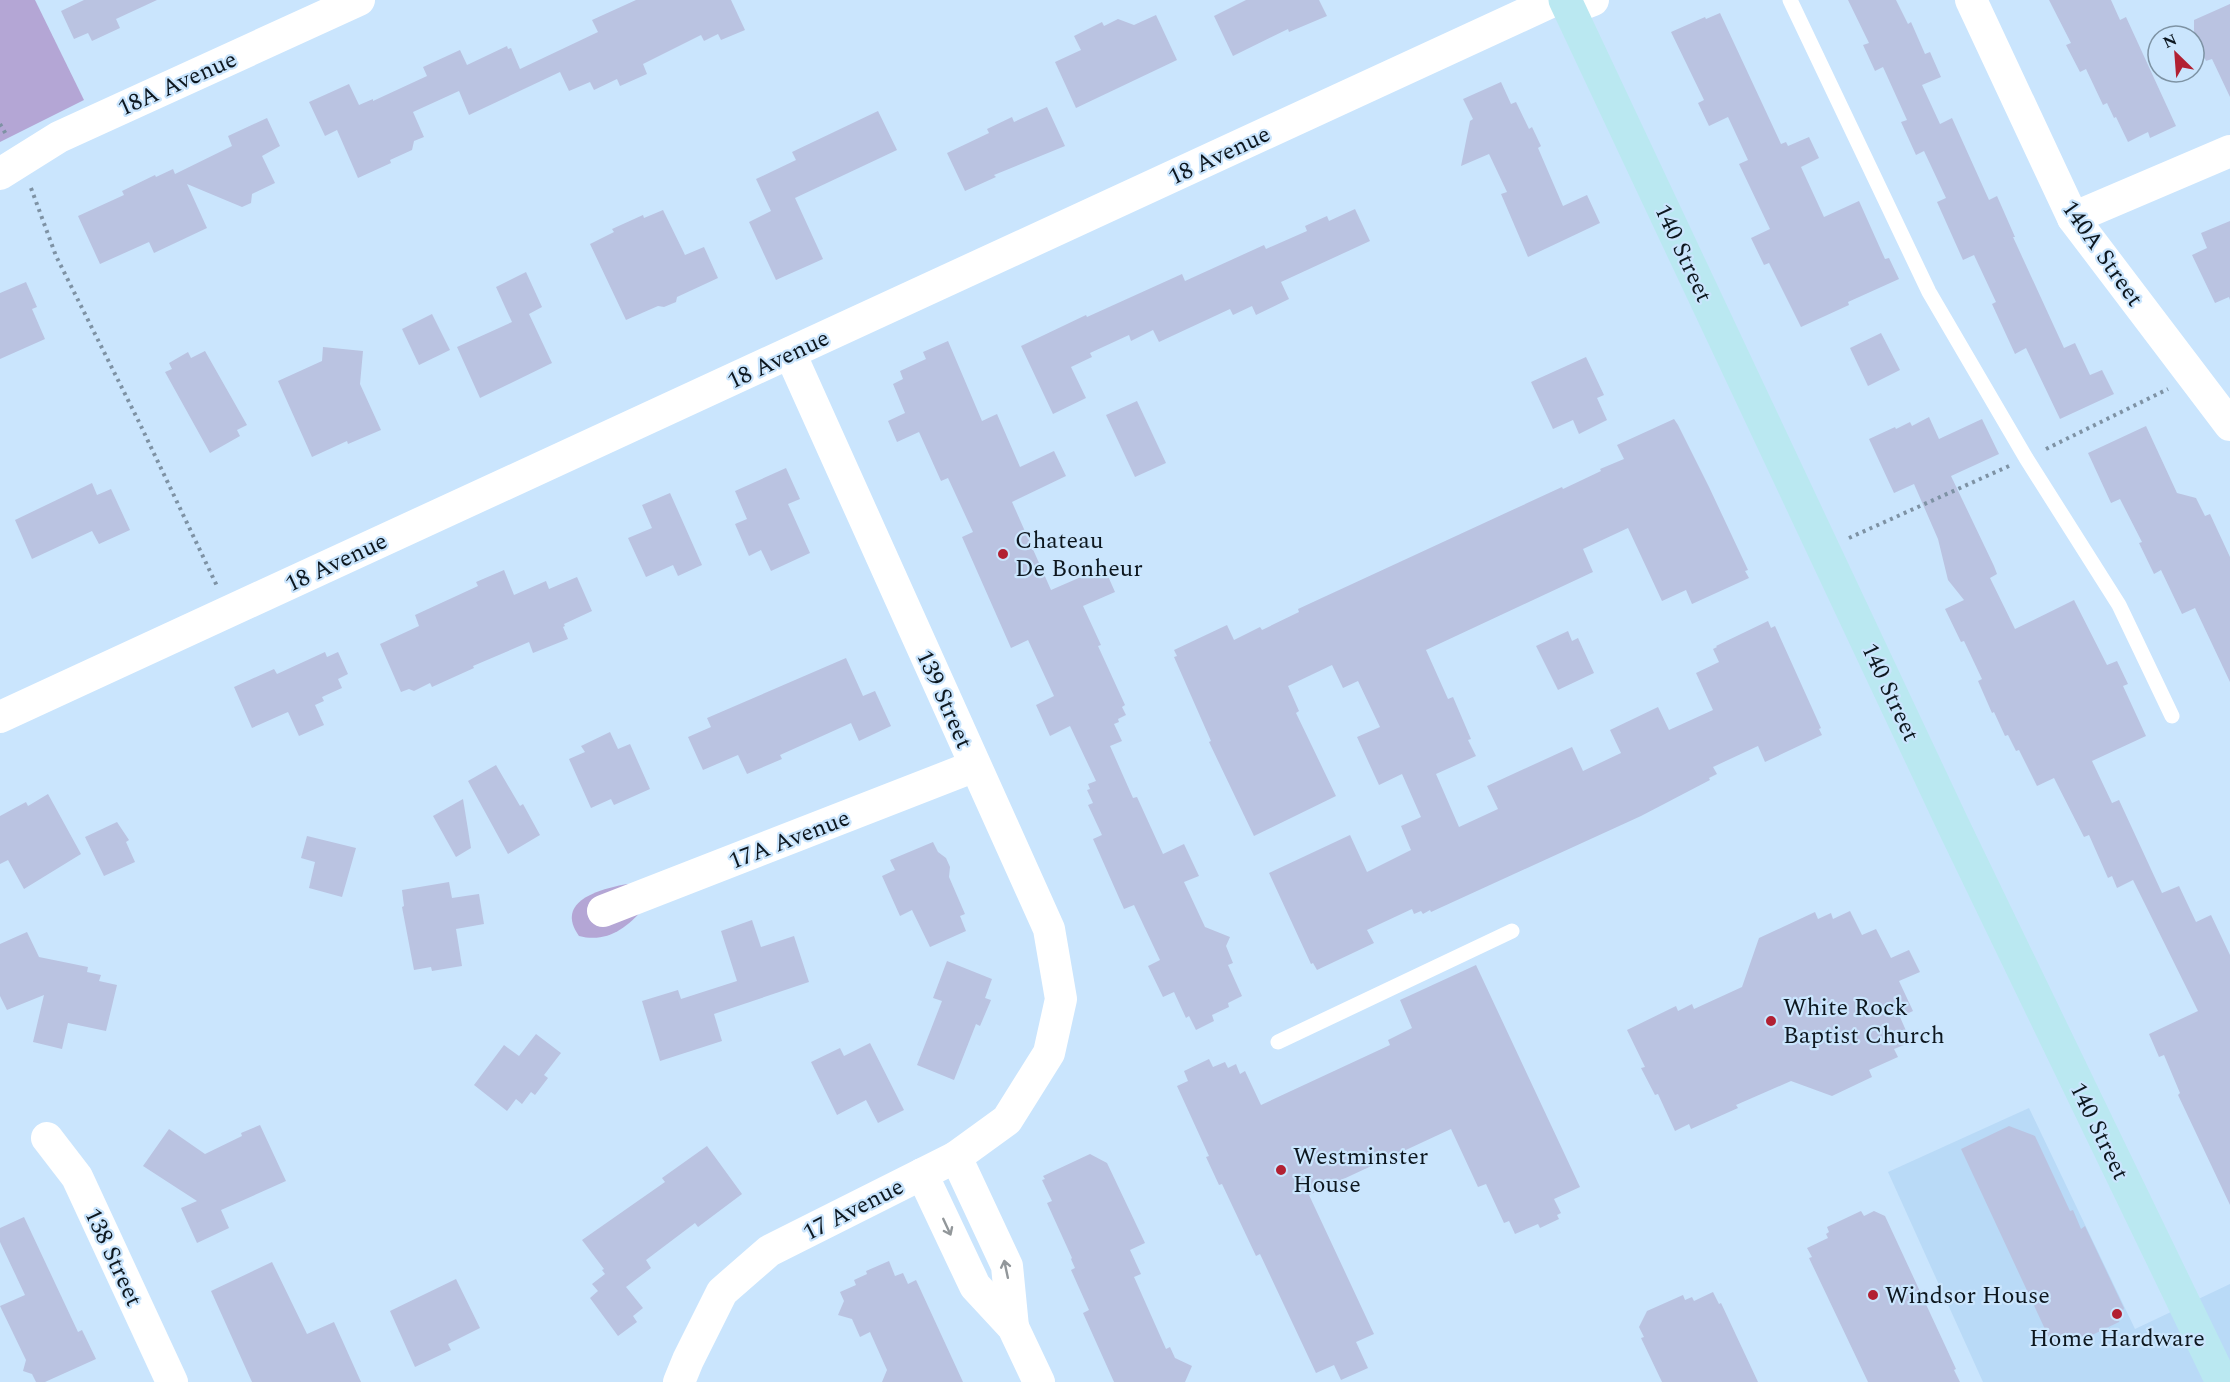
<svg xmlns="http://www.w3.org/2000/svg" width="2230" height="1382" font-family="Spectral,serif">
<rect width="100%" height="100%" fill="#cae5fd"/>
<path fill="#b9daf7" d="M2029,1108L2135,1329L2230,1284V1382H1983L1888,1172Z"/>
<g fill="#b4a6d5">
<path d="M0,0H35L84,100L0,142Z"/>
<path d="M627,884H635L643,909C626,929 606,943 579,936C554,901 600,889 627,884Z"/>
</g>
<g fill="#bac3e1">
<path d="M84,0H157L116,19L120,28L92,41L88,33L74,39L61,11Z"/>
<path d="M636,0H731L745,30L721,40L718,34L704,41L701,35L643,64L647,74L620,86L617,79L594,90L590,82L569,91L560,72L469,115L459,91L413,112L424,137L414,141L412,150L390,160L391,163L358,178L337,130L325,136L309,102L349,84L359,105L373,99V101L427,76L423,67L460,50L467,65L507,46L508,49L511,48L520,69L598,32L592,20Z"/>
<path d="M1246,0H1319L1327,16L1289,32L1288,29L1233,56L1214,16Z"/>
<path d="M1848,0H1896L1908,24L1911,22L1925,54L1930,52L1941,77L1922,85L1940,124L1952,118L1989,200L1997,196L2015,237H2013L2064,348L2075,343L2090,375L2102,370L2114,394L2060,419L2026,348L2015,354L1992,304L1996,302L1974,255L1963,260L1937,202L1946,198L1924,151L1916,155L1901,122L1907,120L1883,67L1875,71L1863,45L1869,43Z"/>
<path d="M2049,0H2111L2120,20L2126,17L2176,126L2150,138L2148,132L2128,142L2116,117L2114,118L2107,103L2103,105L2086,69L2080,72L2066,45L2071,43Z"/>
<path d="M2230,4V97L2212,59L2206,61L2203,54L2194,59V20Z"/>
<path d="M1720,13L1781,144L1786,142L1788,146L1809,137L1819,158L1801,167L1824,217L1859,201L1885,259L1889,258L1899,279L1848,302L1849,305L1801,327L1769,263L1764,265L1751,238L1770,229L1739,164L1748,160L1728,117L1709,126L1698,103L1704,100L1671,32L1705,17L1706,19Z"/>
<path d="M1156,15L1177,60L1076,108L1055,62L1081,50L1074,36L1102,22L1104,26L1118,19L1134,25Z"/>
<path d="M1501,82L1511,104L1516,102L1529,129L1532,127L1541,146L1538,148L1563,206L1587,195L1600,223L1528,257L1501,194L1507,192L1489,154L1461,166L1470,121L1473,119L1463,99Z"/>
<path d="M1047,107L1065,146L994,175L996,177L965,191L947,153L989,133L987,129L1012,117L1014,122Z"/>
<path d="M878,111L897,150L795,198L823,259L776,280L749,222L771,211L756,179L796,160L792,152Z"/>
<path d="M267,118L280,146L262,156L275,183L252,194L251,203L242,207L187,184L207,228L154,253L149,242L100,264L78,216L124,195L122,191L155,175L156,177L173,169L175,174L232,146L228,136Z"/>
<path d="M1355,209L1370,241L1281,282L1289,299L1256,315L1252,306L1233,315L1230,309L1159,342L1153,330L1131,341L1129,335L1090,353L1092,357L1071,367L1086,398L1053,414L1021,346L1086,315L1087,317L1182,274L1185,281L1264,245L1266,249L1307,231L1305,226L1327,216L1329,221Z"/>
<path d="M663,210L685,255L704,247L718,278L677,297L676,302L664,307L658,306L626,320L590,244L614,232L612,229L643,215L644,218Z"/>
<path d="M2230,221V300L2229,297L2215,303L2192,255L2207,248L2201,233Z"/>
<path d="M526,272L542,307L529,314L552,363L480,398L457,347L512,322L496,287Z"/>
<path d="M26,282L37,307L32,309L45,339L0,359V293Z"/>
<path d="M432,314L450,350L419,365L402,329Z"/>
<path d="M1881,333L1900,370L1868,386L1850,348Z"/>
<path d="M948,341L982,421L997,414L1020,467L1054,451L1066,476L1012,502L1051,590L1104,567L1115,592L1083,606L1101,645L1098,646L1125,705L1122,707L1126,715L1118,719L1119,722L1114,724L1122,741L1110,746L1133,798L1137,797L1163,854L1184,844L1199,876L1184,882L1205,927L1230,937L1226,946L1233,963L1228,965L1242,996L1228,1003L1229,1007L1212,1015L1214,1021L1196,1030L1189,1016L1186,1018L1174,992L1163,997L1148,966L1160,960L1134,905L1124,909L1093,839L1102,835L1088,805L1093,803L1087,790L1090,789L1088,784L1096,781L1070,726L1050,736L1036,705L1054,696L1028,640L1011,648L962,537L973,532L948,478L941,481L919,432L897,442L888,421L905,413L893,384L903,379L900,371L926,359L923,352Z"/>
<path d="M323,347L363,351L360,384L381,430L348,444L347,441L312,457L278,381L322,361Z"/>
<path d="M205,351L247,425L237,430L240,436L210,453L165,372L172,369L169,363L188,352L191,358Z"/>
<path d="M1586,357L1604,395L1597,398L1607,420L1579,434L1573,420L1553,429L1531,382Z"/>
<path d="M1137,401L1166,463L1135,477L1106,415Z"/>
<path d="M1929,417L1939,439L1982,419L1999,454L1951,476L1994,566L1997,574L1990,578L2015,629L2074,600L2107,665L2117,661L2128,684L2123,686L2146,736L2092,761L2112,803L2119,800L2162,893L2179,886L2196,922L2211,915L2230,955V1205L2178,1095L2180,1093L2164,1055L2159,1057L2149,1034L2198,1011L2133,880L2117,888L2112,876L2108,878L2089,835L2084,837L2054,778L2037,786L2019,750L2016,751L2008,735L2005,736L1994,712L1992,713L1978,681L1982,679L1964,641L1961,642L1945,609L1964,600L1948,580L1938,539L1914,484L1894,493L1869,439L1895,427L1896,429L1910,422L1912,426Z"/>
<path d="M1674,419L1678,425L1709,487L1748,570L1745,571L1749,578L1692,604L1686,590L1662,601L1628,528L1583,549L1593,572L1426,650L1448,699L1453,697L1471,739L1468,740L1476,756L1436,774L1459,827L1498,809L1487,786L1572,747L1583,771L1621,753L1610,730L1658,707L1669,730L1713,710L1696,673L1719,662L1713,649L1717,647L1716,646L1768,621L1771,628L1775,626L1821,728L1819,729L1822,735L1765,762L1758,746L1713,767L1717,774L1709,778L1710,780L1641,816L1431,912L1430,910L1423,914L1421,911L1414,914L1412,909L1367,930L1374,943L1317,970L1313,963L1311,964L1269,873L1350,835L1367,872L1411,850L1401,826L1421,817L1402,774L1379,785L1357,737L1380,727L1358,681L1343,688L1332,665L1288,686L1299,711L1296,713L1336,796L1254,836L1209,742L1211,741L1174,657L1177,656L1174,650L1227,625L1234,640L1260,627L1262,630L1299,612L1298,609L1562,487L1563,489L1601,471L1600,469L1624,459L1617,445Z"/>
<path d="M2146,426L2177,493L2196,498L2205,516L2210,514L2230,557V682L2195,608L2182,614L2161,570L2154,574L2139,543L2142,542L2120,499L2111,503L2088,453Z"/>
<path d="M786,468L800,499L788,504L810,553L771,571L761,550L749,556L735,524L747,519L735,491Z"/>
<path d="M92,483L97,495L111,489L130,530L99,544L92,531L32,559L15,520Z"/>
<path d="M670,493L702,565L678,576L673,565L646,577L628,538L652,528L642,505Z"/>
<path d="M504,570L514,595L546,581L549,589L577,577L592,611L564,624L565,626L563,627L568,639L533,653L529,642L473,666L474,668L432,687L430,683L414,691L409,689L401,692L380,644L419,626L415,615L478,586L476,582Z"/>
<path d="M1568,631L1572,641L1578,638L1594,673L1558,690L1536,646Z"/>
<path d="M325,652L327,657L338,652L348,674L338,679L342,688L322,697L324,701L315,705L324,725L299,736L288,712L252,728L234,687L274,669L277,674Z"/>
<path d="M846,658L863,696L875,691L891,726L859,741L851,723L780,755L782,759L747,774L738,755L703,770L688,737L711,727L707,718Z"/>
<path d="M610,732L618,749L630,744L650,789L614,805L611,799L591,808L569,759L585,752L581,746Z"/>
<path d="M496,765L520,806L523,804L540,835L508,854L468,781Z"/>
<path d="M48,794L81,854L24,889L8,860L0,864V816L26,802L28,806Z"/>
<path d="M463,799L471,848L456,857L433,816Z"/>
<path d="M117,822L129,840L126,842L135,862L104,876L85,837Z"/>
<path d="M307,836L356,848L342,897L309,888L315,862L301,858Z"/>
<path d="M933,842L938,852L946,858L950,867L949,877L965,914L960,916L966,931L930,947L912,910L900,916L882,876L895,870L890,860Z"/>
<path d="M449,882L452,898L479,894L484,924L456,929L462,966L432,971L431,967L414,970L402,907L404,906L402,890Z"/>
<path d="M1850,911L1862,935L1876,929L1891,958L1909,950L1920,972L1899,981L1913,1011L1900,1017L1911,1042L1894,1049L1898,1057L1869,1070L1872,1077L1832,1096L1791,1081L1736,1105L1738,1108L1691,1129L1689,1124L1675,1131L1658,1094L1655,1095L1641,1068L1645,1067L1627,1030L1676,1006L1678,1011L1692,1004L1694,1009L1742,987L1759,938L1815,912L1818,919L1831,913L1833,919Z"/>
<path d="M752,920L761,947L794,936L809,982L714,1014L722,1041L660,1061L642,1001L678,990L681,999L737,981L721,931Z"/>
<path d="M27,932L39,957L88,967L87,972L101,975L99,981L117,985L106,1031L68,1023L62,1049L33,1042L44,995L7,1010L0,996V944Z"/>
<path d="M947,961L992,979L985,998L991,1000L980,1026L976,1024L954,1080L917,1065L942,1001L933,998Z"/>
<path d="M1476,965L1580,1187L1554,1199L1561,1213L1557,1215L1559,1219L1540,1228L1538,1224L1515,1234L1509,1221L1504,1223L1486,1184L1478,1187L1451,1129L1309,1195L1374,1334L1356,1342L1368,1368L1341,1380L1334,1365L1316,1373L1260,1254L1256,1256L1222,1184L1219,1185L1206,1157L1209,1156L1177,1086L1188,1081L1184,1071L1209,1059L1213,1067L1225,1062L1228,1068L1236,1064L1240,1074L1245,1071L1261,1105L1390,1045L1388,1040L1412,1028L1400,1000Z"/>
<path d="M536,1034L561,1053L544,1075L548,1078L535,1095L531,1092L522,1104L516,1099L507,1111L474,1085L504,1045L519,1056Z"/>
<path d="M870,1043L904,1110L878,1123L866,1100L837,1115L811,1062L840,1048L844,1056Z"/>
<path d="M260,1125L286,1181L221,1210L229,1228L197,1243L181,1208L197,1201L143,1166L169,1129L205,1154L242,1136L241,1133Z"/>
<path d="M2009,1126L2035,1136L2070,1211L2073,1210L2081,1229L2085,1226L2124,1308L2119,1322L2065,1348L2051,1342L1961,1149Z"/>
<path d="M707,1146L742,1194L698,1227L695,1223L646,1260L651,1268L626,1287L643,1308L633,1316L637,1322L618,1336L590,1298L598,1291L592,1284L605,1274L602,1270L604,1269L582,1240L665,1182L662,1178Z"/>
<path d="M1090,1154L1107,1163L1145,1243L1130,1250L1141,1274L1134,1277L1166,1349L1170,1347L1175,1358L1192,1366L1185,1382H1114L1083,1313L1089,1310L1071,1270L1075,1268L1071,1259L1072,1258L1047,1203L1052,1201L1042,1180L1045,1179L1043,1176Z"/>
<path d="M1861,1211L1864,1216L1874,1211L1885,1216L1956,1369L1954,1370L1960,1382H1868L1809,1258L1812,1257L1807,1248L1828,1238L1826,1234L1829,1232L1827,1227Z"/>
<path d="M24,1217L78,1332L82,1330L96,1359L45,1382H36L32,1374L23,1371L26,1360L0,1306L25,1295L0,1242V1228Z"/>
<path d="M889,1261L895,1276L903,1273L908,1284L916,1280L963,1382H882L887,1370L870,1332L860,1337L852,1319L838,1315L844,1301L840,1292L856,1285L854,1280L867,1274L866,1271Z"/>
<path d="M272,1262L307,1334L334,1322L361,1382H252L211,1291Z"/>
<path d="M456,1279L480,1328L448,1344L451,1350L415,1367L390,1311Z"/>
<path d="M1713,1292L1719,1304L1721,1303L1758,1382H1662L1641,1338L1644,1337L1639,1327L1647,1311L1683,1295L1685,1300L1692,1297L1694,1301Z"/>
</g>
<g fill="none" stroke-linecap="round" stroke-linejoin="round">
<g stroke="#7e92a4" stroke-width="4" stroke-dasharray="3 4.5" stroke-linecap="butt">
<path d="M0,124L7,136"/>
<path d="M31,188L56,256L139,422L217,586"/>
<path d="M2046,449L2168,389"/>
<path d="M1849,538L2009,466"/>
</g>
<g stroke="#fff" stroke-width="15">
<path d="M1790,0L1929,292L2026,458L2119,605L2172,716"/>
<path d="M1278,1042L1512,931"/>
</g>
<g stroke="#fff" stroke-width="32">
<path d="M1971,0L2073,218L2230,425"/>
<path d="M1570,9L1593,0"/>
<path d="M0,174L59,137L359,0"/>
<path d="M2073,218L2230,151"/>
<path d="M0,717L1555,0"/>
<path d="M603,911L975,766"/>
<path d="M47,1138L77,1177L172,1382"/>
<path d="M956,1157L1007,1266L1013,1327"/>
<path d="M922,1174L975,1286L1013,1327L1039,1382"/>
<path d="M679,1382L688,1360L722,1292L769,1251L956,1157L1007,1120L1049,1053L1061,999L1049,929L790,353"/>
</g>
<path stroke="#bae8f1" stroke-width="33" d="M1565,0L1954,827L2222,1382"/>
</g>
<defs><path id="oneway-shaft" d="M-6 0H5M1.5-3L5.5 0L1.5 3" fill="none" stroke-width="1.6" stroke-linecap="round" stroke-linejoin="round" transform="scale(1.5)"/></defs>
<g stroke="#92979a">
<use href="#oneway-shaft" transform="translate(947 1227) rotate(65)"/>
<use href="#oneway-shaft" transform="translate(1006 1269) rotate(-102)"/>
</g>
<g fill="#b22032" stroke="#cae5fd" stroke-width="2">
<circle cx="1003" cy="554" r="6"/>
<circle cx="1771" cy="1021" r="6"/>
<circle cx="1281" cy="1170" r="6"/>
<circle cx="1873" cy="1295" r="6"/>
<circle cx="2117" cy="1314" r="6"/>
</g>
<g text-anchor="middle" stroke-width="4.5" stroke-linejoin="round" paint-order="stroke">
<g font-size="24" fill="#0d171f" stroke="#cae5fd">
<text transform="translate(177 83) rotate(-24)" y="8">18A Avenue</text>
<text transform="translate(1219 155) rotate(-25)" y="8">18 Avenue</text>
<text transform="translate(1684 253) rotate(65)" y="8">140 Street</text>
<text transform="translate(2103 253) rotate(55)" y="8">140A Street</text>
<text transform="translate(778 359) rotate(-25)" y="8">18 Avenue</text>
<text transform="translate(336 562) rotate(-25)" y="8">18 Avenue</text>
<text transform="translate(1891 692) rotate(65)" y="8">140 Street</text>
<text transform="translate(945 699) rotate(66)" y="8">139 Street</text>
<text transform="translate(789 839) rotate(-21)" y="8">17A Avenue</text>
<text transform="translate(2100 1131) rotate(64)" y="8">140 Street</text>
<text transform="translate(853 1209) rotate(-27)" y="8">17 Avenue</text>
<text transform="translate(114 1257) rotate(65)" y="8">138 Street</text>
</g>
<g font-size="24" fill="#0d171f" stroke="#cae5fd" text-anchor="start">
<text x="1015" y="548">Chateau<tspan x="1015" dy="28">De Bonheur</tspan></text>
<text x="1783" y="1015">White Rock<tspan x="1783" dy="28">Baptist Church</tspan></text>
<text x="1293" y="1164">Westminster<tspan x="1293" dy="28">House</tspan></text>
<text x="1885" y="1303">Windsor House</text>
<text x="2117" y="1346" text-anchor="middle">Home Hardware</text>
</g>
</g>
<g transform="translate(2176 54) rotate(335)"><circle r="28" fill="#cae5fd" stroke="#7e93a4" stroke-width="1.5"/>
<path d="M0-4.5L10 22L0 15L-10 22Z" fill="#b22032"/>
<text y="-9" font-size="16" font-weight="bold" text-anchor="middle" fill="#0d171f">N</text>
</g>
</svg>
